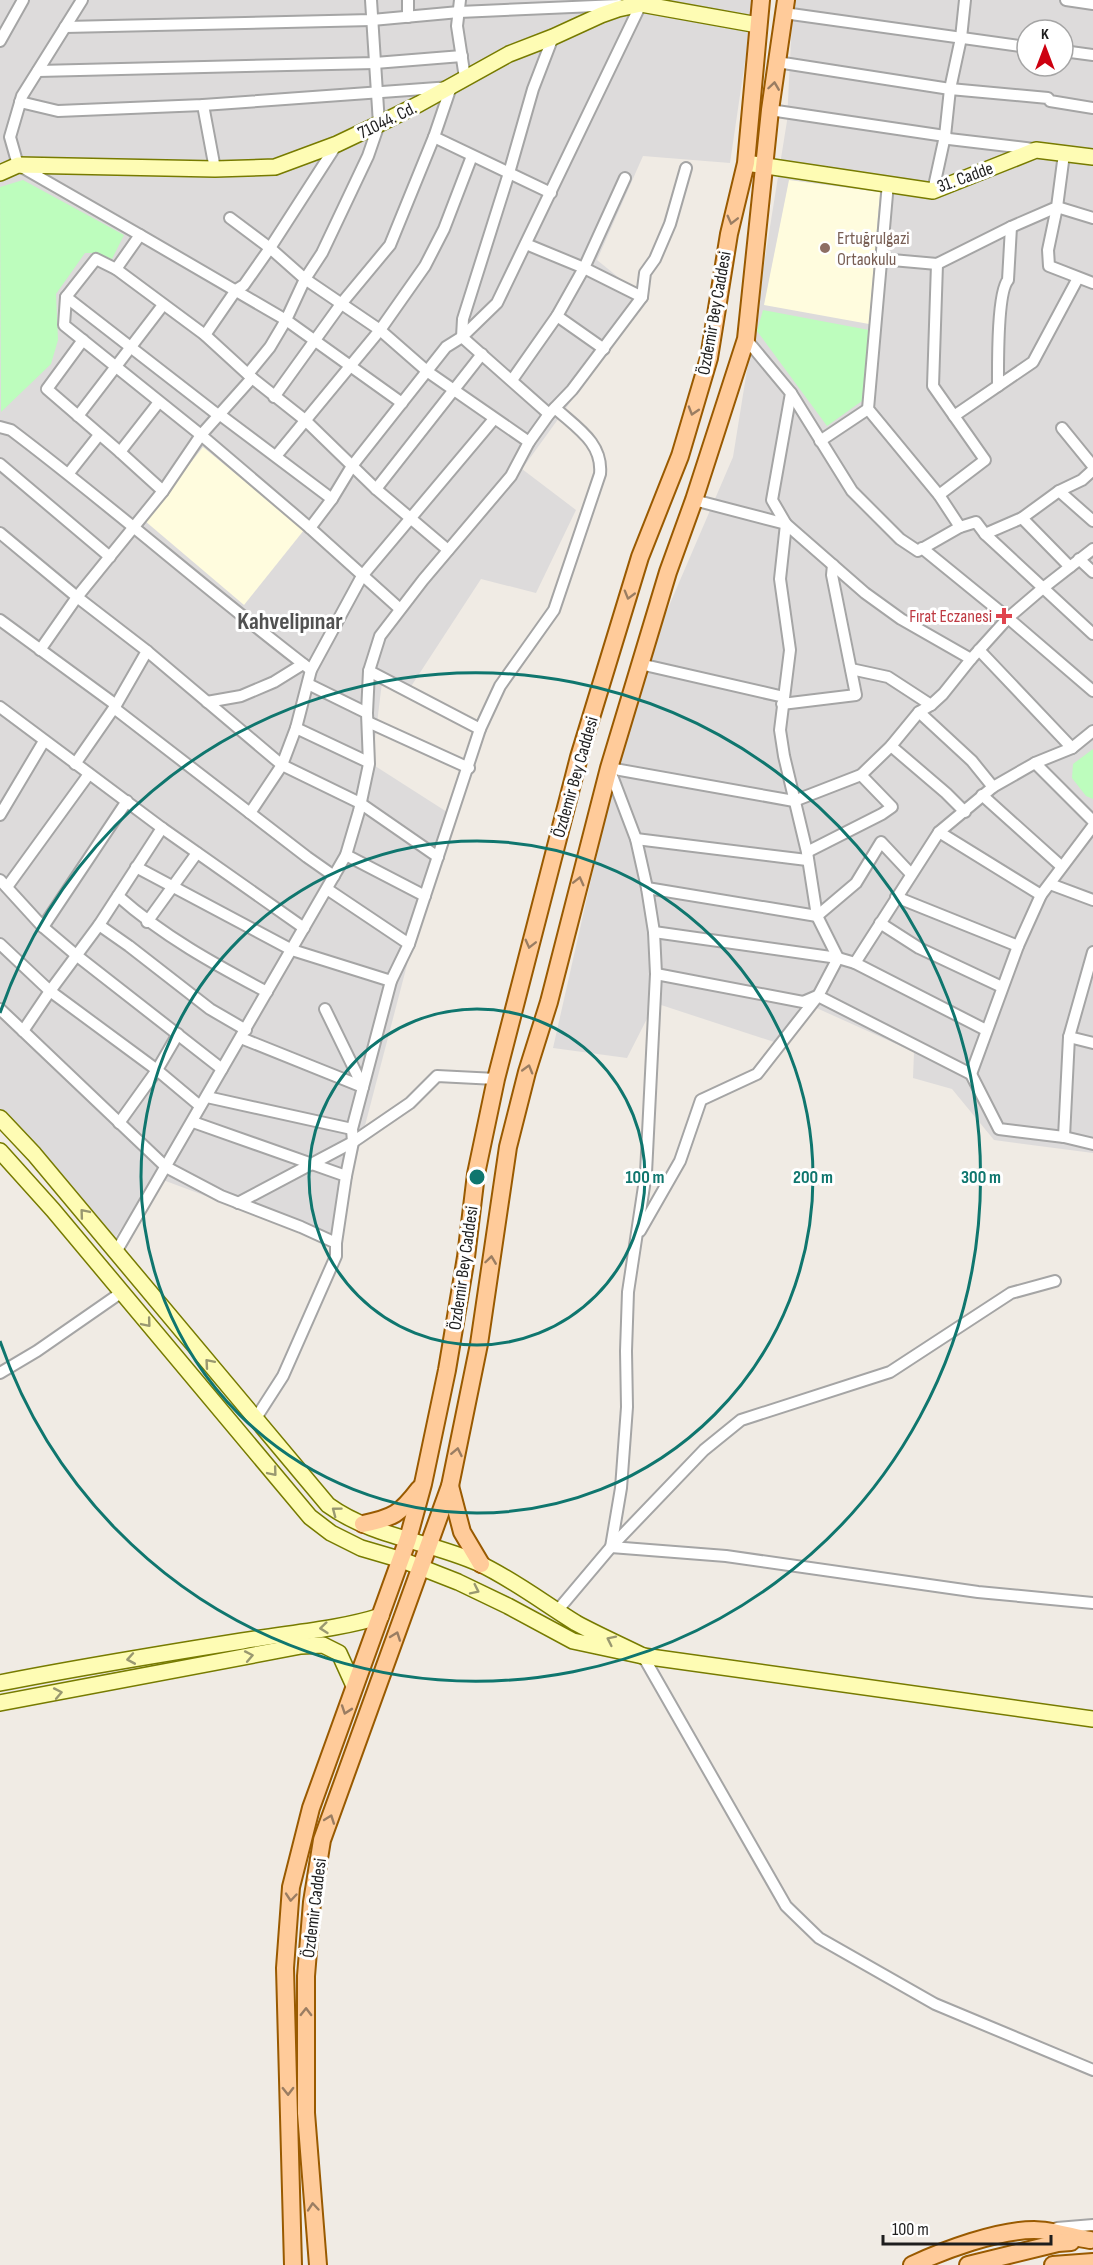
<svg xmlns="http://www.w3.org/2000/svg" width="1093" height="2265" font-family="'Sofia Sans Condensed',sans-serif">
<rect width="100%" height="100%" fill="#f0ebe4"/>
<g fill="#dddbdb" fill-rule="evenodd">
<path d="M0,0H754L730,163L643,156L597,260L645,299L522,469L576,510L536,593L481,579L410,688L383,674L372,764L447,812L334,1244L155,1177L111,1244L19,1128L0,1110Z"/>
<path d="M793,0H1093V1153L994,1140L952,1089L913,1078L914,1052L801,1001L786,1046L655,1003L627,1058L553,1048L635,685L733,457L787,121ZM1027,30H1063V66H1027Z"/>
</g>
<g fill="#fffcde">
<path d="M789,180L880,192L869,324L764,305Z"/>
<path d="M203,447L304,530L244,605L145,521Z"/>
</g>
<g fill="#bdfdbd">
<path d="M23,180L124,235L112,259L97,253H85L56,294L58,340L51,364L1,412L0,187Z"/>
<path d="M763,310L869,330L862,401L827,426L757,331Z"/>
<path d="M1093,749V799L1086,796L1072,778L1073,764Z"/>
</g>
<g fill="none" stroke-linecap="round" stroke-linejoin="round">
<g stroke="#a5a5a5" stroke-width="14">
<g id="street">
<path d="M82,0L22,96L10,137L18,165L140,235L116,269L205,335L252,378L305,420L376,489L448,550"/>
<path d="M408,0V17"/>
<path d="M460,0L457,26L465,78"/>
<path d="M1066,0L1093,4"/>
<path d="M784,13L1027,47"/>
<path d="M65,27L372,20L459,12L619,5"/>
<path d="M0,41L23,0"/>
<path d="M1063,51L1093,55"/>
<path d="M777,62L950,89L1048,98L1050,101L1093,108"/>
<path d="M38,71L375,63L462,56"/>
<path d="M20,102L58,111L203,105L451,87L434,137L390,245L341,304L274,397"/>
<path d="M203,105L215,169"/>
<path d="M770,110L945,136L949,139L1034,149"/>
<path d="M434,137L551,193"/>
<path d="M888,183L868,409L939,495L960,527"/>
<path d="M933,191L945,136L950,89L961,38L965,0"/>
<path d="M230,218L270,248L305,279L380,330L428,372L529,442"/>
<path d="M1093,218L1057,207L1048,250L1049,266L1093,283"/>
<path d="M140,235L286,320L402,403"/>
<path d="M526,244L584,268L642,297"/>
<path d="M881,259L937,264L1011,227L1057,207L1064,154"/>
<path d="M937,264L933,386L985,460L939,495"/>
<path d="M116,269L96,259L66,297L64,325L201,435L310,528L400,609"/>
<path d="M66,297L218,415"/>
<path d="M557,316L604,349"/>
<path d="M205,335L236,290L244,285L270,248L337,144"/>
<path d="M746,339L791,393L772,500L786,524L780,579L790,650L780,730L784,756L807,852L817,916L838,958"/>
<path d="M83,340L47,389L120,452L163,491"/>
<path d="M248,374L270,347L286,320L305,279L322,253L368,156L379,124L371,0"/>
<path d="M512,380L557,316L584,268L625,178"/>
<path d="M998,386C998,367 997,293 1008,280L1011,227"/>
<path d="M791,393L852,491L900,539L918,551L960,527L976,522L985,534L1022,518L1059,491L1082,480L1093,470"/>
<path d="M219,414L332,499"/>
<path d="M549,414L462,337L463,319L509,173L533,89L553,37"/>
<path d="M78,416L163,305"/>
<path d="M954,416L1033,362L1078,278"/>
<path d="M0,427L11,430C113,507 209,592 311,670"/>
<path d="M1062,428L1093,466"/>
<path d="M820,441L868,409"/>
<path d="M120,452L159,402"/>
<path d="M276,456L380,330L425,266L444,229L472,156"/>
<path d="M0,464L110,557"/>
<path d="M69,473L99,435"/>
<path d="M376,489L482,354"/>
<path d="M1059,491L1093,521"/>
<path d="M694,500L786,524L865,593L901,619L971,659"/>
<path d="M1022,518L1070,567"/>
<path d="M310,528L332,499L352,466L446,347L462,337L497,303L641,4H638"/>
<path d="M0,533L77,597L40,650"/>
<path d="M985,534L1093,634"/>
<path d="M922,548L1008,618L1093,691"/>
<path d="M1079,559L1093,572"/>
<path d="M0,620L116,705"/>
<path d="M979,650L1072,748"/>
<path d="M147,651L282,765L360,803L438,857"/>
<path d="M640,664L784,697"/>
<path d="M851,669L888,677L931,705"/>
<path d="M369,671L480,729"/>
<path d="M308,684L367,713"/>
<path d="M207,702L241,696L274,682L303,664"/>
<path d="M782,704L856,695L832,575L833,565"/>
<path d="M0,707L162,828L304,928"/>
<path d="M114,708L250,813"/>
<path d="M919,712L972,761L993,787"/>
<path d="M368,722L469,768"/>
<path d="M296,728L368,762"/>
<path d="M891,746L946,793L965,812"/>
<path d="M1035,763L1093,821"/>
<path d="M75,764L116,705L147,651L77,597L163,491L201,435L252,378"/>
<path d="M609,768L636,839L647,888L654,932L656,974L646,1173L628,1292L626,1351L627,1407L621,1488L611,1547L726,1556L978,1592L1093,1603"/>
<path d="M609,768L794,801L861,775L891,746L919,712L931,705L943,694L971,659L1008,618L1043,588L1093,549"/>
<path d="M982,795L1061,866"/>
<path d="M0,815L44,741"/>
<path d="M939,832L1041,895"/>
<path d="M636,839L807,860"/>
<path d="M807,852L882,814L892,807L861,775"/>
<path d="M346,855L425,896"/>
<path d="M136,867L292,950L391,981"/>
<path d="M334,876L307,857L250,813L282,765L296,728L311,670L362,576L494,419"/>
<path d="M0,880L43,927L76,955L222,1069"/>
<path d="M1050,884L1093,900"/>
<path d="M7,887L89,774"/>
<path d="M647,888L817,916L856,883L881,842L911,874"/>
<path d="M327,889L409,944"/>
<path d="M118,896C163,936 214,964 267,992"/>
<path d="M896,897L1018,946"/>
<path d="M147,922L197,853"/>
<path d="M880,923L919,948L1002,987"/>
<path d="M99,925L129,946L210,1009L246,1030"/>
<path d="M43,927L127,801"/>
<path d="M654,932L838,958L855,963L986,1030"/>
<path d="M0,944L50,991L157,1070L200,1106"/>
<path d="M838,958L818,996L971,1074L1018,946L1041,895L1093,826"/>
<path d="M855,963L939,832L993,787L1035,763L1072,748L1093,731"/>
<path d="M656,974L803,1002L817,996"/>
<path d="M0,1009L166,1167L221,1196L301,1227L336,1243V1256L283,1376L256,1418"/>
<path d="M325,1009L363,1087"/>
<path d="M23,1031L50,991L99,925L162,828"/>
<path d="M1069,1037L1093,1043"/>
<path d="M241,1038L363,1087"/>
<path d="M971,1074L999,1129L1064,1137L1093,1144"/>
<path d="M207,1097L352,1129"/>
<path d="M193,1122L346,1176L336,1243"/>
<path d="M119,1123L157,1070L178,1034"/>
<path d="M1064,1137L1069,1037L1093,952"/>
<path d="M346,1176L353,1142L352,1129L391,981L409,944L480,729L500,686L554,610L600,474C603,443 577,428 555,408"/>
<path d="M238,1203L353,1142L410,1103L437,1076L496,1079"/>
<path d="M640,1231L680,1161L701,1100L757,1074L818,996"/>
<path d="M116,1252L346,855L359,811L369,764L367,713L369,671L380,636L423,580L511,476L529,442L549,414L572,390L642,297L645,273L655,259L670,224L686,168"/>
<path d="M0,1373L37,1351L122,1292"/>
<path d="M557,1611L611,1547L704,1450L741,1420L890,1372L1011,1293L1055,1281"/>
<path d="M643,1656L786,1906L819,1938L935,2004L1093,2070"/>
<path d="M1057,2228L1093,2225"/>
</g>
</g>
<g stroke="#777b00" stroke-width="18">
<g id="secondary">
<path d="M746,163L933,191L1036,150L1093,157"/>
<path d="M0,173L18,165L215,169L275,167L337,144L379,124L419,104L509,54L553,37L601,15L618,9L641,4L758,25"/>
<path d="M0,1118L34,1154L328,1505C372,1537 429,1541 478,1563C511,1578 545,1604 576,1623C598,1635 621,1645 643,1656L573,1641L508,1606L458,1582L402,1560L361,1548L331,1533L310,1517L53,1210L0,1151"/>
<path d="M643,1656L1093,1719"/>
<path d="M0,1683C80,1667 161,1654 242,1641C288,1633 337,1630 381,1616"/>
<path d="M0,1703L301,1646L323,1645L339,1653L354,1686"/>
</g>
</g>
<g stroke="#995a00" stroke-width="20">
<g id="primary">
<path d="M450,1486L462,1532L481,1564"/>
<path d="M363,1524C393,1518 400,1514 419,1489"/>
<path d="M293,2265L285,1968L291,1887L311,1808L408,1539L423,1484L447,1370L466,1257L476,1174L496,1079L579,757L640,557L680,456L709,358L729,234L746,163L761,0"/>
<path d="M318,2265L306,2113V1976L312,1902L322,1840L450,1486L479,1344L508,1147L527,1072L549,1002L609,768L668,572L694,500L746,339L770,110L786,0"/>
<path d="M912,2265C944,2250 998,2230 1034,2230C1052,2230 1072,2237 1090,2240"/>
<path d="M968,2265L1058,2243L1071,2242"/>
<path d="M1053,2265L1093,2262"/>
</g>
</g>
<use href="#street" stroke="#fff" stroke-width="10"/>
<use href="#secondary" stroke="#fefcb4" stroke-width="15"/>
<use href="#primary" stroke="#ffcb9a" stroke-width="16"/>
</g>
<defs><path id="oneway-chevron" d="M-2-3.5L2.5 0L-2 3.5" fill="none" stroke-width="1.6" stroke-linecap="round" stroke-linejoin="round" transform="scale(1.5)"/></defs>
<g stroke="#9a7d62">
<use href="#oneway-chevron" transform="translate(774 86) rotate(-82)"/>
<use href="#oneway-chevron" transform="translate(732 220) rotate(104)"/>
<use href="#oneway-chevron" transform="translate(693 411) rotate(107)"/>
<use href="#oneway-chevron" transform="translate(629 595) rotate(106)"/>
<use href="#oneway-chevron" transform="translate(579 881) rotate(-76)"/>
<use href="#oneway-chevron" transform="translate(530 944) rotate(104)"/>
<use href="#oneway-chevron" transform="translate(528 1069) rotate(-74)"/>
<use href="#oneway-chevron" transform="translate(491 1260) rotate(-82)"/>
<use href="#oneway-chevron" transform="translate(457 1452) rotate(-78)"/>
<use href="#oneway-chevron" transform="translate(396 1636) rotate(-70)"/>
<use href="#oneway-chevron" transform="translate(346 1710) rotate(109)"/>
<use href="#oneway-chevron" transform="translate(330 1819) rotate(-70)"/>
<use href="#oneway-chevron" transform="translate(291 1897) rotate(95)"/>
<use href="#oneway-chevron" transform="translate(306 2012) rotate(-89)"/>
<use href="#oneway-chevron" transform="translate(288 2091) rotate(89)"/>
<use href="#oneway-chevron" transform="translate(313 2207) rotate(-95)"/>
</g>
<g stroke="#999870">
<use href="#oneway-chevron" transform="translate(84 1213) rotate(-130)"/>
<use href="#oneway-chevron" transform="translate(147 1323) rotate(50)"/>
<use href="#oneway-chevron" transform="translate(209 1363) rotate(-131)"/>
<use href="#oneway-chevron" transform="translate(273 1472) rotate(50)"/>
<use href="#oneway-chevron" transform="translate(336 1511) rotate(-143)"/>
<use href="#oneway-chevron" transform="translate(475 1590) rotate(26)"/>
<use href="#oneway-chevron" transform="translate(324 1628) rotate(174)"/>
<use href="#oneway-chevron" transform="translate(611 1640) rotate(-154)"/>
<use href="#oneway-chevron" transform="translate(249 1656) rotate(-11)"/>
<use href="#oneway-chevron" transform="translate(131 1659) rotate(170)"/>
<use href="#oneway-chevron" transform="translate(58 1693) rotate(-11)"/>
</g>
<g fill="none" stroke="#0f766e" stroke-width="3">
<circle cx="477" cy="1177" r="168"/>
<circle cx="477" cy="1177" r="336"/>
<path d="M0 1013A504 504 0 1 1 0 1341"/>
</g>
<circle fill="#8d6e63" stroke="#fff" stroke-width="2" cx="825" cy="248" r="6"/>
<path fill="#e0444e" stroke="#fff" stroke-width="2" d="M1001 607h6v6h6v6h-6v6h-6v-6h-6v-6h6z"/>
<g text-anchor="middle" stroke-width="6" stroke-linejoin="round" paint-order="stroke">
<g font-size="18" fill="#1e1e1e" stroke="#fff">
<text transform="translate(387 120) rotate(-26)" y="6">71044. Cd.</text>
<text transform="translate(965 177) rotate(-20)" y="6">31. Cadde</text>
<text transform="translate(714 313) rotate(-80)" y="6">Özdemir Bey Caddesi</text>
<text transform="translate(575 777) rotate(-74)" y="6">Özdemir Bey Caddesi</text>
<text transform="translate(463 1268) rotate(-82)" y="6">Özdemir Bey Caddesi</text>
<text transform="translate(314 1908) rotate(-83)" y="6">Özdemir Caddesi</text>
</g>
<g font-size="18" fill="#785e54" stroke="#fff" text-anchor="start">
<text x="837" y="244">Ertuğrulgazi<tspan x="837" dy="21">Ortaokulu</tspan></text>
</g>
<g font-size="18" fill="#be3a42" stroke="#fff" text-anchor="end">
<text x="992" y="622">Fırat Eczanesi</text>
</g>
<g font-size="24" font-weight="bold" fill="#515151" stroke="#fff">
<text x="290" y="629">Kahvelipınar</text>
</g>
</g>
<circle cx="477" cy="1177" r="9" fill="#0f766e" stroke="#fff" stroke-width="3"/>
<g font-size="18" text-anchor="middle" font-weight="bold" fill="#0f766e" stroke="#fff" stroke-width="6" stroke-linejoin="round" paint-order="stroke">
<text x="645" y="1183">100 m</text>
<text x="813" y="1183">200 m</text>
<text x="981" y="1183">300 m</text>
</g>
<g transform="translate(1045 48)"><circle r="28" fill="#ffffff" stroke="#a5a5a5" stroke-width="1.5"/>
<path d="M0-4.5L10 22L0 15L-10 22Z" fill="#cd0010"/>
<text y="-9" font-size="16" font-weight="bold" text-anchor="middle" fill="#1e1e1e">K</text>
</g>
<path d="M883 2235v9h168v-9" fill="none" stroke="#1e1e1e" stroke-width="3"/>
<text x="892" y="2235" font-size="18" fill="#1e1e1e" stroke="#ffffff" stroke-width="4.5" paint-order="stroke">100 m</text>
</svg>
